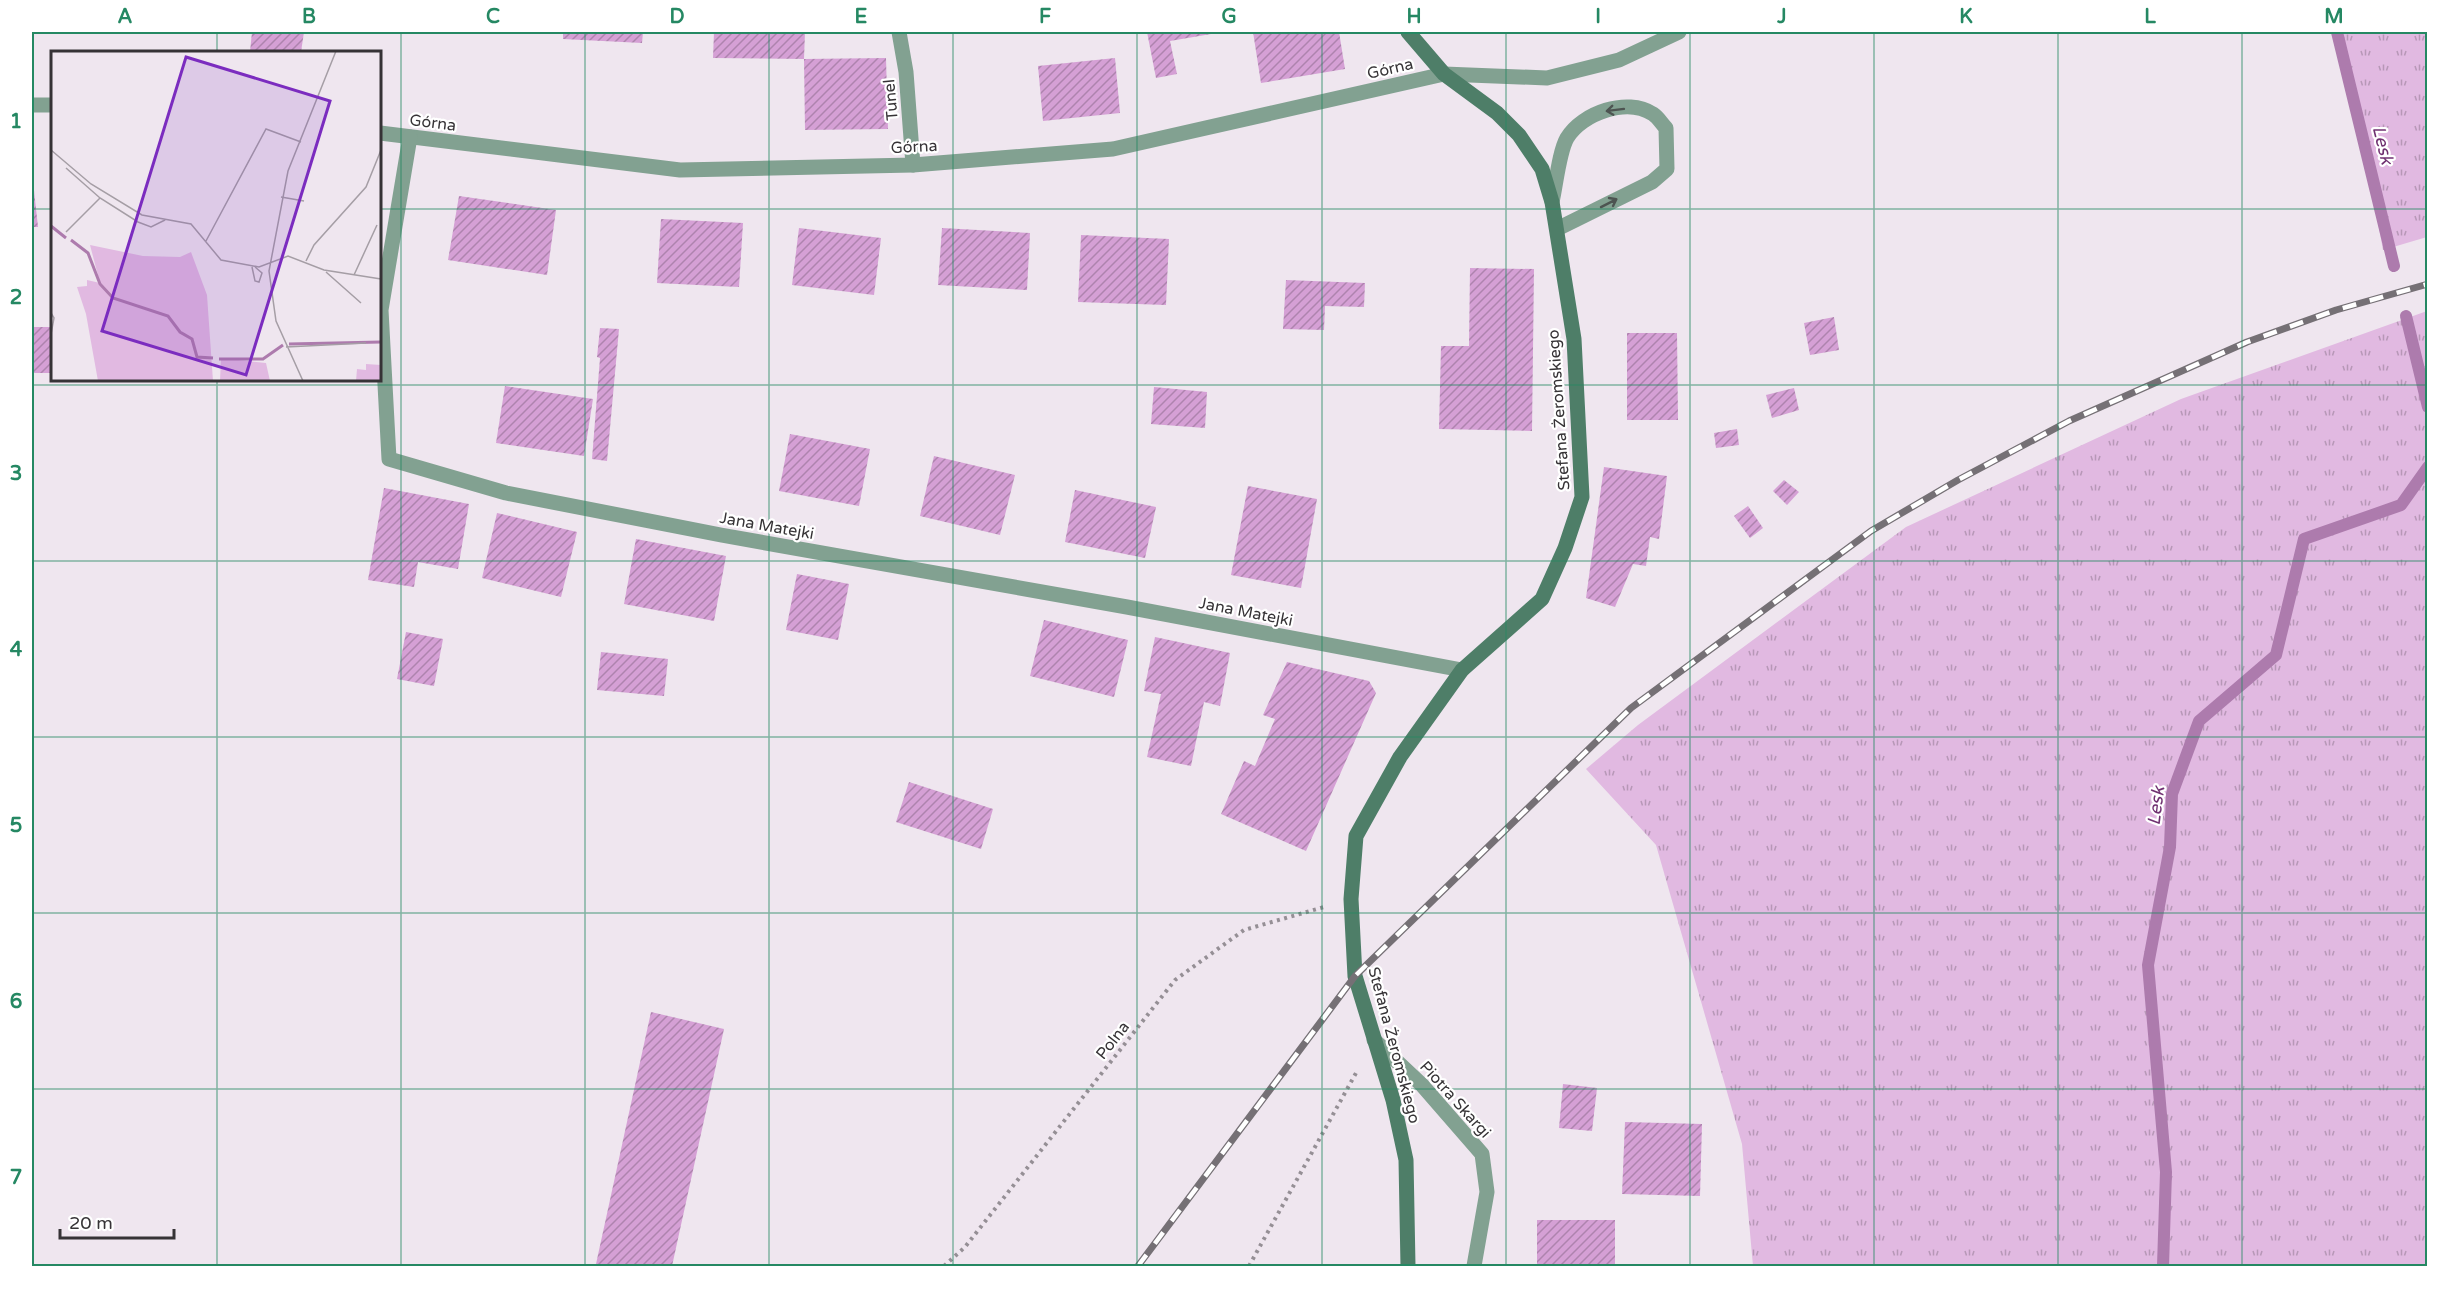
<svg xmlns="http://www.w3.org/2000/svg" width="2459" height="1298" font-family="'Varela Round',sans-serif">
<defs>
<pattern id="grass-tufts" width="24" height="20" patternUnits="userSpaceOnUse" patternTransform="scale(1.5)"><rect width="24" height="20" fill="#e1b9e1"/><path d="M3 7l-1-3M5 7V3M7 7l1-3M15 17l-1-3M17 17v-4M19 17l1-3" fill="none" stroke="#b797b7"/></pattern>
<pattern id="building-hatch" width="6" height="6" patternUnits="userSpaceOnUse" patternTransform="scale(1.5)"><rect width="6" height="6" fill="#d5a0d5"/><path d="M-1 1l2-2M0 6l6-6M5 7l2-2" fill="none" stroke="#ae83ae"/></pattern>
</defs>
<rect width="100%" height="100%" fill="#efe6ef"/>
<g fill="url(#grass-tufts)">
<path d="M2343,32H2427V237L2383,250Z"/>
<path d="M2427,311V1266H1753L1742,1144L1656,845L1586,769L1638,725L1906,527L2181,399Z"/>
</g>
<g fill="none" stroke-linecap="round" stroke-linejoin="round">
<g stroke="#ad7bad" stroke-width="12">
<path d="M2337,32L2394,266"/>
<path d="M2406,316L2428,407"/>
<path d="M2163,1266L2166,1172L2148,965L2170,847L2172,794L2199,721L2276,655L2304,539L2401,505L2428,467"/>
</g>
</g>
<g fill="url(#building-hatch)">
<path d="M252,32H304L301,52H250Z"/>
<path d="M563,32H643L642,43L563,39Z"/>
<path d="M714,32H805L804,59L886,58L888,129L805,130L804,59L713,58Z"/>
<path d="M1147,32H1217V33L1170,41L1177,74L1156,78Z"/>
<path d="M1253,32H1339L1345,69L1261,83Z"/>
<path d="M1115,58L1120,113L1043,121L1038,66Z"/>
<path d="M32,172L38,227H32Z"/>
<path d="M459,196L556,210L547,275L448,260Z"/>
<path d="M661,219L743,223L739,287L657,283Z"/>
<path d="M799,228L881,238L874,295L792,285Z"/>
<path d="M942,228L1030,233L1027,290L938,285Z"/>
<path d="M1081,235L1169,239L1166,305L1078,302Z"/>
<path d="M1470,268L1534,269L1532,431L1439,429L1441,346H1469Z"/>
<path d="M1286,280L1365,283L1364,307L1325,306L1324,330L1283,329Z"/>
<path d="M1834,317L1839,350L1810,355L1804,323Z"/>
<rect x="32" y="327" width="20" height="46"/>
<path d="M600,328L619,329L607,461L592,459L600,358L597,357Z"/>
<path d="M1627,333H1677L1678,420H1627Z"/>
<path d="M505,386L593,399L584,456L496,443Z"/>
<path d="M1154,387L1207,392L1205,428L1151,424Z"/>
<path d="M1794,388L1799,410L1772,418L1766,395Z"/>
<path d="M1737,429L1739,445L1716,448L1714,433Z"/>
<path d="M790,434L870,449L859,506L779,491Z"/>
<path d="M934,456L1015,475L1000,535L920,516Z"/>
<path d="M1604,467L1667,476L1659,539L1650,537L1646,566L1633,564L1615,607L1586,598Z"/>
<path d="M1784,480L1799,492L1787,505L1773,491Z"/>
<path d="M1248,486L1317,499L1301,588L1231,575Z"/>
<path d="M384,488L469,504L458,569L418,562L414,587L368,580Z"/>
<path d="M1075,490L1156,507L1145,558L1065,542Z"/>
<path d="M1748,506L1763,528L1750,538L1734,516Z"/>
<path d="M497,513L577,532L561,597L482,578Z"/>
<path d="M636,539L726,556L714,621L624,604Z"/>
<path d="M797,574L849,584L838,640L786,630Z"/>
<path d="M1044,620L1128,640L1114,697L1030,676Z"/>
<path d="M406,632L443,639L434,686L397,679Z"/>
<path d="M1155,637L1230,653L1220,706L1204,702L1191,766L1147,757L1161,694L1144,691Z"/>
<path d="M601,652L668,659L664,696L597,690Z"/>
<path d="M1287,662L1369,681L1376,693L1306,851L1221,814L1244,761L1255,766L1275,719L1263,715Z"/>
<path d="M909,782L993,809L981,849L896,822Z"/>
<path d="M651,1012L724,1029L672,1266H606L596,1264Z"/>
<path d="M1563,1084L1597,1088L1592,1131L1559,1128Z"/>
<path d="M1625,1122L1702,1124L1700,1196L1622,1194Z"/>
<rect x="1537" y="1220" width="78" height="46"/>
</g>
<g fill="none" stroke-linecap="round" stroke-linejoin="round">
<g stroke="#958f95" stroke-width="4" stroke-dasharray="3 4.5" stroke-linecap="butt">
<path d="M944,1266L965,1247L1175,980L1244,930L1324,907"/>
<path d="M1249,1266L1356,1073"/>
</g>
<g stroke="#82a191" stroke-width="15">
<path d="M899,32L906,72L913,165"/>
<path d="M1552,202C1556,185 1559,152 1567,138C1582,113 1627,97 1653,114C1658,117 1662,124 1666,128L1667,169L1652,182L1557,229"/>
</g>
<g stroke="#82a191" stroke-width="15">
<path d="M32,105H52"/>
<path d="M380,133L680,170L913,165L1113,149L1444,74L1547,78L1619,60L1679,32"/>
<path d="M410,137L381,310L389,459L506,493L721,535L1127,607L1462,670"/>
<path d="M1374,1040L1422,1085L1482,1154L1487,1192L1474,1266"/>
</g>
<path stroke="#4e7e68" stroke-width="15" d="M1408,1266L1406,1160L1393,1100L1355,976L1351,899L1356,836L1400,757L1462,670L1542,599L1565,548L1582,497L1574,339L1552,202L1542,169L1519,135L1497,113L1444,74L1408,32"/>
<g stroke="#757075" stroke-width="7">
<path id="rail" d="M1138,1266L1355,976L1631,708L1871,531L1958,480L2069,421L2247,342L2336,310L2428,284"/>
</g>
<use href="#rail" stroke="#fff" stroke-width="4.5" stroke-dasharray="14" stroke-linecap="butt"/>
</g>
<defs><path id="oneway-shaft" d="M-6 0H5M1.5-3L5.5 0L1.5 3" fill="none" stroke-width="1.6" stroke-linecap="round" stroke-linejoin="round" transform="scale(1.5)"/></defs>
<g stroke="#4d5451">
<use href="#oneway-shaft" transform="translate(1615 110) rotate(173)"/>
<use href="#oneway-shaft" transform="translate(1609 203) rotate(-27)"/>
</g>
<path fill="none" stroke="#258863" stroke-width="1.5" stroke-opacity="0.55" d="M217,32V52M401,32V1266M585,32V1266M769,32V1266M953,32V1266M1137,32V1266M1322,32V1266M1506,32V1266M1690,32V1266M1874,32V1266M2058,32V1266M2242,32V1266M32,209H52M380,209H2428M217,380V1266M32,385H2428M32,561H2428M32,737H2428M32,913H2428M32,1089H2428"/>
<g text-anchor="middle" stroke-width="4.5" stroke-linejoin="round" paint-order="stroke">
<g font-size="16" fill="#363336" stroke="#fff">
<text transform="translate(1390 68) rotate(-13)" y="6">Górna</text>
<text transform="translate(890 100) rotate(-95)" y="6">Tunel</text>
<text transform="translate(433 122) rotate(7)" y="6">Górna</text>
<text transform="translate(914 146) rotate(-3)" y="6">Górna</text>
<text transform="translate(1558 410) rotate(-94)" y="6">Stefana Żeromskiego</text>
<text transform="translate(767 525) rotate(10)" y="6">Jana Matejki</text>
<text transform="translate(1246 611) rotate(11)" y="6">Jana Matejki</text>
<text transform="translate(1112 1040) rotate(-52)" y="6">Polna</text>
<text transform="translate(1395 1045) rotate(75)" y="6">Stefana Żeromskiego</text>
<text transform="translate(1456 1099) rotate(48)" y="6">Piotra Skargi</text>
</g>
<g font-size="18" font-style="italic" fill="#703171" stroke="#fff">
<text transform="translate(2383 145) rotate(76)" y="6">Lesk</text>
<text transform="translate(2156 806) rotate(-83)" y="6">Lesk</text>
</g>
</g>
<g transform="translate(51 51)">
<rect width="330" height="330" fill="#efe6ef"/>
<path d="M39,194L92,205L129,206L140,201L156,244L162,330H47L35,263L26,236L36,235V229L49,232ZM170,307L215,312L219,330H169ZM315,313L330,314V330H305L306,318L315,319Z" fill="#e1b9e1"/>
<path fill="none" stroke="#ad7bad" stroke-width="3" d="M0,175L15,187M20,189L37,202L49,233L62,247L117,265L129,281L141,288L146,306L162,307M238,293L330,291M168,308H212L232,294"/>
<path fill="none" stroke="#a59ea5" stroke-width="1.5" d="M0,99L40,133L91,164L140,173L170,209L208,216L237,205L273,219L330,228M15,117L49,147L87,171L100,176L114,169M230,146L253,150M15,181L49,147M155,190L215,78L250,91M255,210L263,194L315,136L330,99M201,216L204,230L208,231L211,222L204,216M275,221L310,252M303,224L326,174M0,262L3,267L0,283M235,296L315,292M252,330L225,270L218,220L237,120L285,0"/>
<path fill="#7b2cbf" fill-opacity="0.15" stroke="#7b2cbf" stroke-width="3" d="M135,6L279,50L195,324L51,280Z"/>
<rect width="330" height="330" fill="none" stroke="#363336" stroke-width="3"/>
</g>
<rect width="2459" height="1298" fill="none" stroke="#ffffff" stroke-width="66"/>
<path d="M60 1229v9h114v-9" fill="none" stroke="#363336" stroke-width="3"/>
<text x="69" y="1229" font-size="18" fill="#363336" stroke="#ffffff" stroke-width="4.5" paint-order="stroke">20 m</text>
<rect x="33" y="33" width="2393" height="1232" fill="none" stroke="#258863" stroke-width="2"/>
<g font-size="20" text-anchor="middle" font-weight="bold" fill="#258863">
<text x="125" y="23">A</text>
<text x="309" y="23">B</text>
<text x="493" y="23">C</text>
<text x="677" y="23">D</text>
<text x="861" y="23">E</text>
<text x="1045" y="23">F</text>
<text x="1229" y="23">G</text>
<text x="1414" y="23">H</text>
<text x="1598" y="23">I</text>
<text x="1782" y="23">J</text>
<text x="1966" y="23">K</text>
<text x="2150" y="23">L</text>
<text x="2334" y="23">M</text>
<text x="16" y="128">1</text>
<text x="16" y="304">2</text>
<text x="16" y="480">3</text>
<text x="16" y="656">4</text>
<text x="16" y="832">5</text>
<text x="16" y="1008">6</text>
<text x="16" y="1184">7</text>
</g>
</svg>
